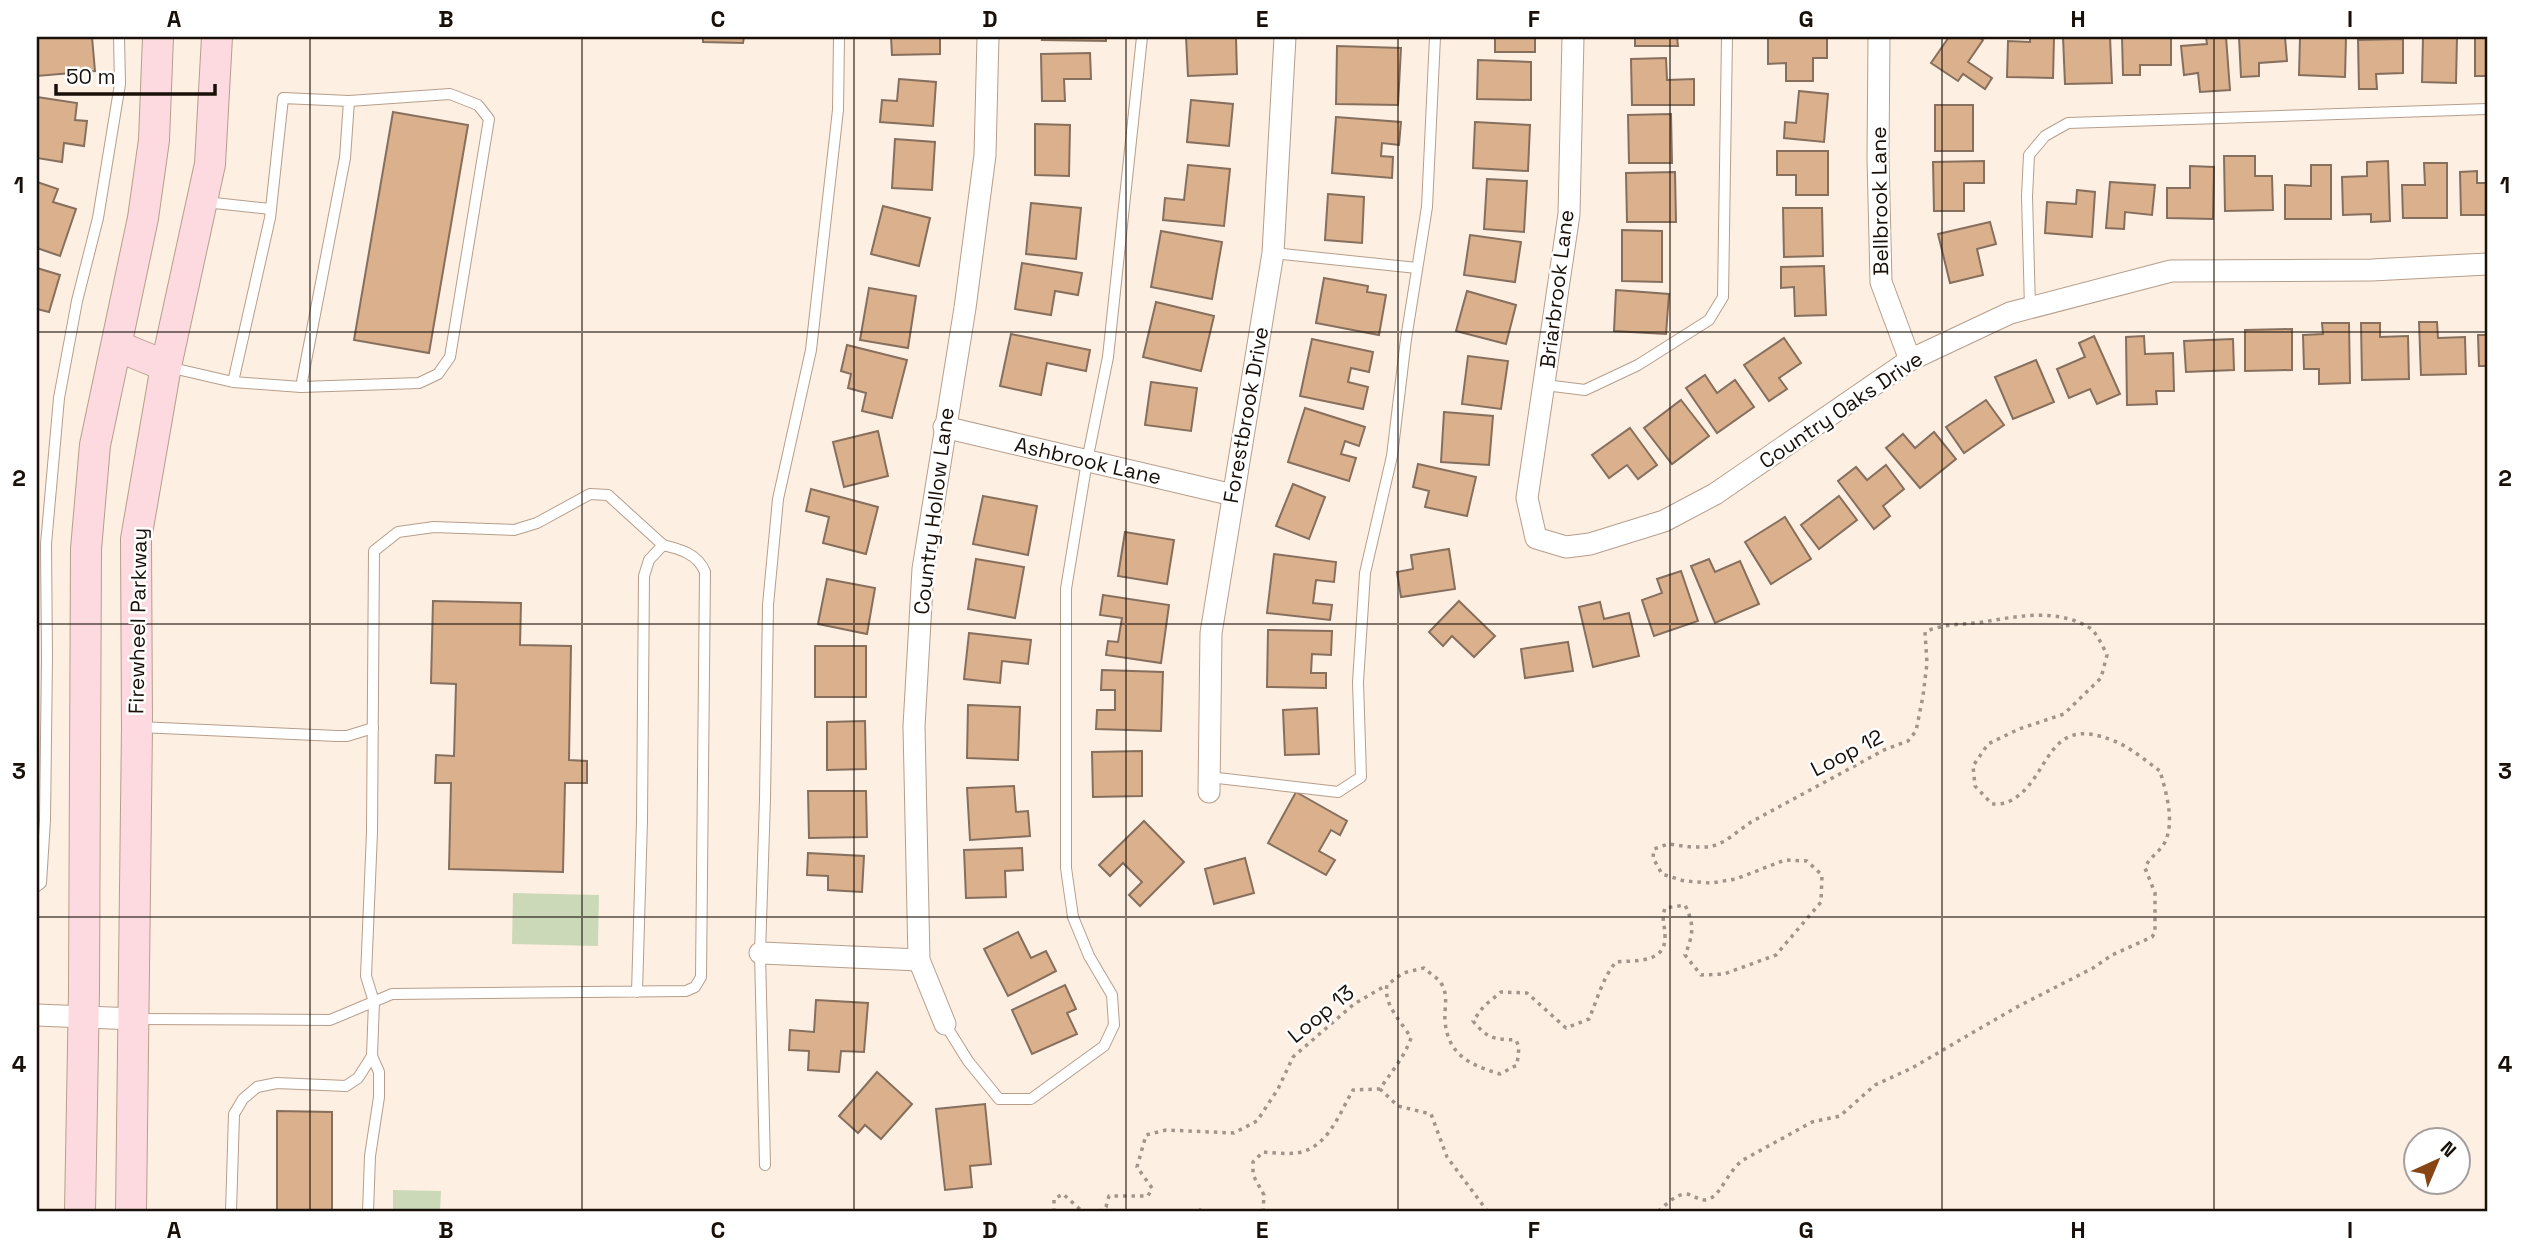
<svg xmlns="http://www.w3.org/2000/svg" width="2524" height="1249" font-family="'Space Grotesk',sans-serif">
<rect width="100%" height="100%" fill="#feefe3"/>
<g fill="#ccd9b8">
<path d="M513,893L599,895L598,946L512,944Z"/>
<path d="M393,1190L441,1191L440,1212H393Z"/>
</g>
<g fill="#dbb08d" stroke="#866f5d" stroke-width="2">
<path d="M37,37H92L95,71L37,76Z"/>
<path d="M703,37H744L743,43L703,42Z"/>
<path d="M891,37H940V54L892,55Z"/>
<path d="M1043,37H1106V41L1042,40Z"/>
<path d="M1186,37H1236L1237,74L1188,76Z"/>
<rect x="1495" y="37" width="40" height="15"/>
<path d="M1635,37H1677L1678,46H1635Z"/>
<path d="M1768,37H1827V58H1813V81H1786V63L1768,64Z"/>
<path d="M1949,37H1978L1983,40L1968,62L1992,78L1985,89L1963,74L1958,81L1931,63Z"/>
<path d="M2030,37H2054L2053,78L2007,77L2008,41L2030,42Z"/>
<path d="M2063,37H2110L2112,83L2065,84Z"/>
<path d="M2122,37H2171V65H2140V75H2123Z"/>
<path d="M2206,37H2226L2230,90L2200,92L2198,73L2184,75L2181,46L2207,44Z"/>
<path d="M2239,37H2285L2287,61L2259,63V76L2241,77Z"/>
<path d="M2300,37H2346L2345,77L2299,75Z"/>
<path d="M2423,37H2457L2456,83L2422,82Z"/>
<rect x="2475" y="37" width="12" height="39"/>
<path d="M2403,39V73L2376,74L2377,89H2359L2358,40Z"/>
<path d="M1337,46L1401,48L1398,105L1336,104Z"/>
<path d="M1090,53L1091,79H1064L1065,101H1042L1041,54Z"/>
<path d="M1666,58L1667,80L1694,79V105H1632L1631,59Z"/>
<path d="M1478,60L1531,62V100L1477,99Z"/>
<path d="M899,79L936,82L933,126L880,122L882,100L897,101Z"/>
<path d="M1799,91L1828,94L1824,142L1784,138L1785,122L1796,123Z"/>
<path d="M37,97L77,103L75,120L87,121L84,146L64,143L62,162L37,158Z"/>
<path d="M1191,100L1233,104L1229,146L1187,142Z"/>
<rect x="1935" y="105" width="38" height="46"/>
<path d="M393,112L468,125L429,353L354,340Z"/>
<path d="M1671,114L1672,163H1629L1628,115Z"/>
<path d="M1336,117L1401,122L1399,145L1382,143L1381,156L1393,157L1392,178L1332,173Z"/>
<path d="M1475,122L1530,125L1528,171L1473,168Z"/>
<path d="M1035,124L1070,125L1069,176L1035,175Z"/>
<path d="M895,139L935,142L932,190L892,188Z"/>
<path d="M1777,151H1828V195H1796V175H1777Z"/>
<path d="M2224,156H2255V176H2272L2273,210L2225,211Z"/>
<path d="M1984,161V183H1964V211H1934L1933,162Z"/>
<path d="M2388,161L2390,221L2371,222V214L2343,215L2342,177L2367,176V162Z"/>
<path d="M2424,163H2447V218H2403L2402,185H2425Z"/>
<path d="M1188,165L1230,169L1224,226L1163,220L1165,198L1184,200Z"/>
<path d="M2311,165H2331V219H2285V185L2311,186Z"/>
<path d="M2190,166L2214,167L2213,219L2167,218V188H2190Z"/>
<path d="M2477,171V183H2487V215H2461L2460,172Z"/>
<path d="M1675,172L1676,222H1627L1626,173Z"/>
<path d="M1487,179L1527,181L1524,232L1484,229Z"/>
<path d="M37,182L58,189L53,202L76,209L60,256L37,248Z"/>
<path d="M2110,182L2155,185L2152,215L2125,212L2124,229L2106,228Z"/>
<path d="M2077,190L2095,192L2092,237L2045,233L2047,202L2076,204Z"/>
<path d="M1328,194L1364,197L1362,243L1325,240Z"/>
<path d="M1031,203L1081,208L1076,259L1026,254Z"/>
<path d="M883,206L930,218L919,266L871,254Z"/>
<path d="M1783,208H1822L1823,256L1784,257Z"/>
<path d="M1990,222L1996,244L1977,249L1983,275L1950,283L1938,234Z"/>
<path d="M1622,230L1662,231V282L1622,281Z"/>
<path d="M1161,231L1222,242L1212,299L1151,287Z"/>
<path d="M1470,235L1521,242L1515,282L1464,275Z"/>
<path d="M1022,263L1082,273L1078,295L1055,291L1051,315L1015,309Z"/>
<path d="M1824,266L1826,315L1795,316L1794,287L1781,288V267Z"/>
<path d="M37,268L60,275L49,312L37,309Z"/>
<path d="M1324,278L1368,286L1367,292L1386,295L1379,335L1316,323Z"/>
<path d="M869,288L916,296L908,348L860,340Z"/>
<path d="M1616,290L1669,294L1666,334L1614,331Z"/>
<path d="M1467,291L1516,305L1506,344L1456,331Z"/>
<path d="M1156,302L1214,316L1201,371L1143,357Z"/>
<path d="M2419,322H2437L2438,338L2465,337L2466,374L2421,375Z"/>
<path d="M2322,323H2349L2350,383L2319,384V369H2304L2303,335L2323,334Z"/>
<path d="M2361,323H2380V337L2408,336L2409,379L2362,380Z"/>
<path d="M2292,329V370L2245,371V330Z"/>
<path d="M1011,334L1090,350L1086,371L1047,363L1041,395L1000,386Z"/>
<path d="M2478,335H2487V366H2479Z"/>
<path d="M2094,336L2120,394L2097,404L2090,389L2069,398L2057,369L2085,357L2079,343Z"/>
<path d="M2144,336L2145,354L2173,353L2174,391H2156L2157,404L2127,405L2126,337Z"/>
<path d="M1784,338L1801,363L1779,378L1787,389L1769,401L1744,365Z"/>
<path d="M1312,339L1373,352L1369,372L1351,368L1348,382L1368,387L1363,409L1300,396Z"/>
<path d="M2233,339L2234,370L2186,372L2184,341Z"/>
<path d="M847,345L907,360L892,418L862,411L866,393L848,388L851,374L841,371Z"/>
<path d="M1468,356L1508,361L1501,409L1462,404Z"/>
<path d="M2036,360L2054,402L2013,419L1995,377Z"/>
<path d="M1705,375L1717,393L1735,380L1754,407L1717,433L1686,388Z"/>
<path d="M1151,382L1197,388L1191,431L1145,425Z"/>
<path d="M1681,400L1709,436L1672,464L1644,428Z"/>
<path d="M1986,400L2004,425L1964,453L1946,427Z"/>
<path d="M1305,408L1365,427L1359,446L1345,441L1341,454L1356,458L1349,481L1288,462Z"/>
<path d="M1444,412L1493,416L1489,465L1441,462Z"/>
<path d="M1630,428L1657,465L1638,479L1627,465L1609,478L1592,455Z"/>
<path d="M878,431L888,476L844,487L833,442Z"/>
<path d="M1934,432L1956,459L1920,488L1886,448L1903,434L1915,448Z"/>
<path d="M1418,464L1476,477L1467,516L1425,507L1429,491L1413,487Z"/>
<path d="M1886,465L1904,489L1883,506L1890,516L1874,529L1838,481L1856,467L1867,480Z"/>
<path d="M1293,484L1325,497L1309,539L1276,526Z"/>
<path d="M811,489L878,507L866,554L823,543L829,517L806,511Z"/>
<path d="M983,496L1037,506L1028,555L973,544Z"/>
<path d="M1839,496L1857,520L1819,549L1801,525Z"/>
<path d="M1785,517L1811,559L1771,584L1745,542Z"/>
<path d="M1125,532L1174,540L1167,584L1118,576Z"/>
<path d="M1449,549L1455,589L1401,597L1397,572L1413,569L1411,555Z"/>
<path d="M1274,554L1336,562L1334,582L1316,580L1313,603L1332,605L1330,620L1267,613Z"/>
<path d="M976,559L1024,567L1015,618L968,609Z"/>
<path d="M1709,559L1715,572L1740,561L1759,604L1715,623L1691,566Z"/>
<path d="M1681,571L1698,621L1654,636L1642,600L1662,593L1657,579Z"/>
<path d="M827,579L875,588L867,634L818,624Z"/>
<path d="M1103,595L1169,605L1161,663L1106,655L1108,641L1118,642L1122,618L1100,615Z"/>
<path d="M433,601L521,603L520,645L571,646L569,760L587,761V783H565L563,872L449,869L451,783H435L436,755L454,756L456,684L431,683Z"/>
<path d="M1459,601L1495,636L1474,657L1452,636L1443,646L1429,632Z"/>
<path d="M1600,602L1604,619L1629,613L1639,656L1593,667L1579,607Z"/>
<path d="M1268,630L1332,631L1331,655L1312,654L1311,673H1326V688L1267,687Z"/>
<path d="M969,633L1031,640L1028,664L1002,661L1000,683L964,679Z"/>
<path d="M1568,642L1573,671L1525,678L1521,649Z"/>
<rect x="815" y="646" width="51" height="51"/>
<path d="M1102,670L1163,672L1161,731L1096,729L1097,710H1115V690H1101Z"/>
<path d="M968,705L1020,707L1018,760L967,758Z"/>
<path d="M1317,708L1319,754L1285,755L1283,710Z"/>
<path d="M865,721L866,769L827,770V722Z"/>
<path d="M1142,751V796L1093,797L1092,752Z"/>
<path d="M1014,786L1016,812L1028,811L1030,836L970,840L967,788Z"/>
<path d="M808,791H866L867,837L809,838Z"/>
<path d="M1296,792L1347,821L1340,835L1331,830L1319,851L1335,860L1326,875L1268,843Z"/>
<path d="M1144,821L1184,862L1140,906L1129,895L1142,882L1123,863L1110,876L1099,865Z"/>
<path d="M1022,848L1023,870L1005,871L1006,897L966,898L964,850Z"/>
<path d="M808,853L864,856L862,892L828,890V876L807,875Z"/>
<path d="M1245,858L1254,893L1214,904L1205,869Z"/>
<path d="M1018,932L1031,958L1046,951L1056,971L1008,996L984,949Z"/>
<path d="M1065,985L1076,1009L1067,1013L1077,1034L1032,1054L1012,1010Z"/>
<path d="M816,1000L868,1003L864,1052L841,1051L839,1072L808,1070L809,1051L789,1050L790,1030L814,1032Z"/>
<path d="M877,1072L912,1104L881,1139L865,1125L858,1133L839,1116Z"/>
<path d="M985,1104L991,1164L970,1166L972,1187L945,1190L936,1109Z"/>
<path d="M277,1111L332,1112V1212H277Z"/>
</g>
<g fill="none" stroke-linecap="round" stroke-linejoin="round">
<g stroke="#b69e8b" stroke-width="12">
<g id="service">
<path d="M205,202L271,209"/>
<path d="M1273,253L1417,268"/>
<path d="M2030,308L2027,196L2029,155L2045,136L2068,123L2487,109"/>
<path d="M168,367L233,382L301,387L345,158L349,101L283,98L270,218L233,382"/>
<path d="M1545,385L1585,390L1638,365L1709,320L1723,297L1727,37"/>
<path d="M301,387L419,383L438,374L450,357L489,119L478,105L450,94L349,101"/>
<path d="M139,727L337,736H347L373,728"/>
<path d="M1209,777L1338,792L1361,777L1358,682L1365,573L1392,456L1406,339L1427,207L1435,37"/>
<path d="M37,886L41,883L45,820L47,657L46,544L59,398L77,301L98,218L120,84L119,37"/>
<path d="M135,1019L330,1020L392,994L686,991L695,987L701,977L705,572C698,554 680,549 663,545L649,560L644,576L642,820L637,992"/>
<path d="M945,1024L968,1061L999,1099H1031L1104,1046L1114,1025L1112,995L1089,956L1073,917L1066,868V589L1087,461L1108,357L1142,37"/>
<path d="M765,1165L760,953L765,799L768,605L778,499L811,350L838,110L839,37"/>
<path d="M231,1212L234,1114L243,1099L257,1087L277,1083L346,1086L358,1078L372,1056"/>
<path d="M368,1212L370,1156L379,1097V1072L372,1056L374,1002L366,976L372,832L374,551L398,532L434,527L514,530L537,523L590,494L608,495L663,545"/>
</g>
</g>
<g stroke="#b69e8b" stroke-width="23">
<g id="minor">
<path d="M1573,37L1569,214L1527,498L1536,538L1566,547L1590,544L1664,521L1715,494L1910,360L2010,313L2171,271L2372,270L2487,264"/>
<path d="M1879,37L1878,157L1881,282L1910,360"/>
<path d="M944,427L1233,495"/>
<path d="M1209,792L1211,633L1273,253L1285,37"/>
<path d="M760,953L919,960"/>
<path d="M37,1015L135,1019"/>
<path d="M945,1024L919,960L914,726L923,569L965,308L985,155L988,37"/>
</g>
</g>
<g stroke="#b69e8b" stroke-width="32">
<g id="secondary">
<path d="M117,346L166,366"/>
<path d="M80,1212L84,991L86,549L95,445L143,218L154,140L158,37"/>
<path d="M131,1212L137,727L136,539L166,366L210,164L217,37"/>
</g>
</g>
<g stroke="#a1958b" stroke-width="3.5" stroke-dasharray="3.5 5" stroke-linecap="butt">
<path d="M1054,1212V1199L1063,1194L1083,1212"/>
<path d="M1099,1212L1106,1207L1109,1196H1148L1152,1188L1137,1167L1146,1135L1166,1130L1234,1133L1257,1121L1278,1089L1293,1057L1354,1004L1385,986"/>
<path d="M1199,1212L1200,1210L1203,1212"/>
<path d="M1263,1212L1264,1195L1253,1175V1162L1263,1152C1274,1153 1286,1154 1297,1153C1328,1148 1339,1114 1353,1090L1380,1089"/>
<path d="M1488,1212L1447,1157L1431,1114L1398,1106L1380,1089C1391,1072 1404,1058 1411,1038C1402,1022 1383,1005 1387,985L1403,973L1424,968C1429,973 1438,978 1441,983C1449,996 1444,1007 1445,1021C1448,1055 1470,1065 1500,1074L1517,1065L1519,1047L1516,1040C1493,1039 1488,1039 1473,1021L1484,1006L1501,992L1527,993L1566,1028L1589,1019C1597,1000 1603,977 1616,962C1635,960 1666,964 1665,936C1665,924 1661,921 1665,908L1685,905C1695,925 1693,935 1685,955L1701,975L1724,974L1776,955L1821,902L1822,875L1807,861L1785,860L1736,879L1711,883L1684,881L1662,874L1653,858L1654,849L1668,844L1691,847H1711L1725,841L1751,822L1884,750L1908,741L1916,731L1923,696L1927,663L1925,632C1944,623 1963,625 1983,622C2019,616 2057,608 2090,628C2097,633 2103,647 2107,655L2101,678L2064,714L2019,729L1988,744L1973,766L1975,786L1992,804C1997,804 2004,804 2008,802C2052,782 2043,711 2114,741C2130,747 2146,761 2160,771C2166,792 2175,821 2165,842C2160,852 2149,857 2145,868L2155,893V932L2152,937L2112,955L2093,968L2015,1008L1912,1068L1875,1085L1840,1116L1812,1122L1743,1160C1729,1170 1721,1193 1711,1198C1700,1204 1695,1194 1685,1194C1674,1195 1665,1206 1657,1212"/>
</g>
<use href="#service" stroke="#fff" stroke-width="10"/>
<use href="#minor" stroke="#fff" stroke-width="21"/>
<use href="#secondary" stroke="#fddadf" stroke-width="30"/>
</g>
<path fill="none" stroke="#181009" stroke-width="2" stroke-opacity="0.55" d="M310,37V1212M582,37V1212M854,37V1212M1126,37V1212M1398,37V1212M1670,37V1212M1942,37V1212M2214,37V1212M37,332H2487M37,624H2487M37,917H2487"/>
<g text-anchor="middle" stroke-width="5" stroke-linejoin="round" paint-order="stroke">
<g font-size="21" fill="#181009" stroke="#fff">
<text transform="translate(1880 201) rotate(-91)" y="7">Bellbrook Lane</text>
<text transform="translate(1557 289) rotate(-83)" y="7">Briarbrook Lane</text>
<text transform="translate(1841 410) rotate(-34)" y="7">Country Oaks Drive</text>
<text transform="translate(1246 415) rotate(-80)" y="7">Forestbrook Drive</text>
<text transform="translate(1088 461) rotate(13)" y="7">Ashbrook Lane</text>
<text transform="translate(934 511) rotate(-83)" y="7">Country Hollow Lane</text>
<text transform="translate(138 621) rotate(-89)" y="7">Firewheel Parkway</text>
<text transform="translate(1847 753) rotate(-27)" y="7">Loop 12</text>
<text transform="translate(1321 1014) rotate(-39)" y="7">Loop 13</text>
</g>
</g>
<rect width="2524" height="1249" fill="none" stroke="#ffffff" stroke-width="77"/>
<g transform="translate(2437 1161) rotate(44)"><circle r="33" fill="#ffffff" stroke="#a39f9d" stroke-width="2"/>
<path d="M0-5L12 26L0 18L-12 26Z" fill="#874414"/>
<text y="-10" font-size="19" font-weight="bold" text-anchor="middle" fill="#181009">N</text>
</g>
<path d="M56 84v10h159v-10" fill="none" stroke="#181009" stroke-width="3.5"/>
<text x="66" y="84" font-size="21" fill="#181009" stroke="#ffffff" stroke-width="5" paint-order="stroke">50 m</text>
<rect x="38" y="38" width="2448" height="1172" fill="none" stroke="#181009" stroke-width="2.5"/>
<g font-size="23" text-anchor="middle" font-weight="bold" fill="#181009">
<text x="174" y="27">A</text>
<text x="446" y="27">B</text>
<text x="718" y="27">C</text>
<text x="990" y="27">D</text>
<text x="1262" y="27">E</text>
<text x="1534" y="27">F</text>
<text x="1806" y="27">G</text>
<text x="2078" y="27">H</text>
<text x="2350" y="27">I</text>
<text x="19" y="193">1</text>
<text x="2505" y="193">1</text>
<text x="19" y="486">2</text>
<text x="2505" y="486">2</text>
<text x="19" y="779">3</text>
<text x="2505" y="779">3</text>
<text x="19" y="1072">4</text>
<text x="2505" y="1072">4</text>
<text x="174" y="1238">A</text>
<text x="446" y="1238">B</text>
<text x="718" y="1238">C</text>
<text x="990" y="1238">D</text>
<text x="1262" y="1238">E</text>
<text x="1534" y="1238">F</text>
<text x="1806" y="1238">G</text>
<text x="2078" y="1238">H</text>
<text x="2350" y="1238">I</text>
</g>
</svg>
